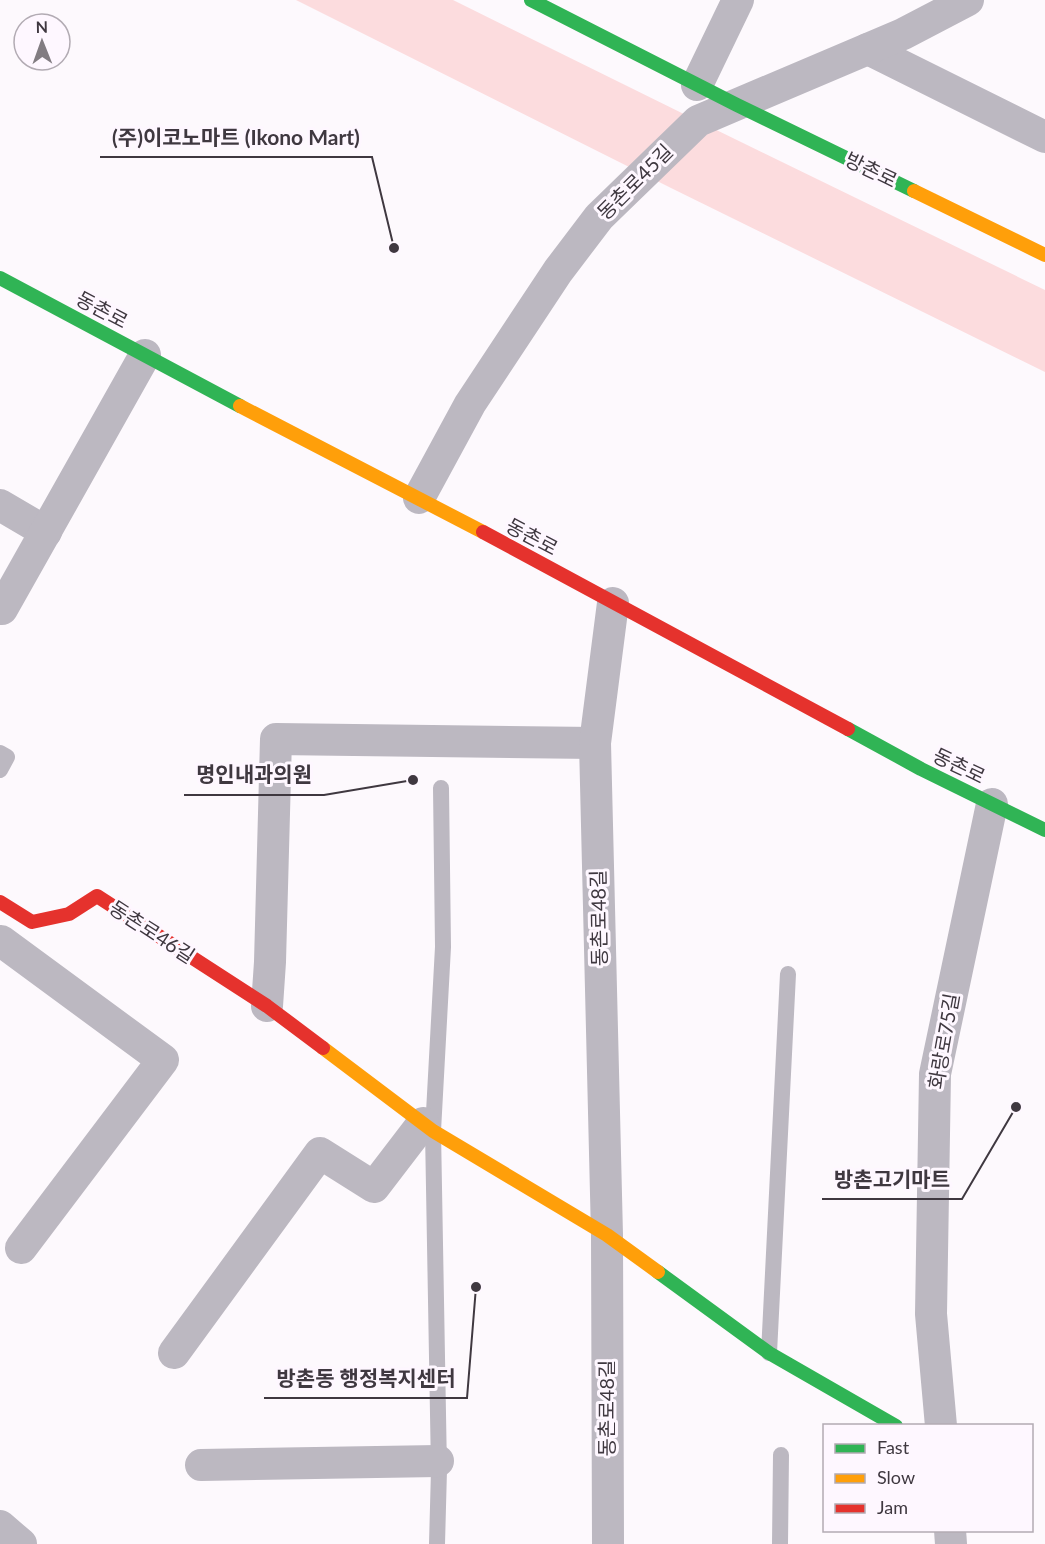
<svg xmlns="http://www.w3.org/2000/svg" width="1045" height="1544" font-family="Lato,'Noto Sans KR',sans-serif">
<rect width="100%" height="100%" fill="#fdf9fd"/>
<path fill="#fcdcde" d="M296,0H453L698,121L1045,290V372L671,188Z"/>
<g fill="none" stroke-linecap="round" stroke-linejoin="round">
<g stroke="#bcb8c1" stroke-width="16">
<path d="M0,753L7,757L0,770"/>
<path d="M769,1353L788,974"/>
<path d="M437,1544L439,1470L433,1131L443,947L441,788"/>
<path d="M780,1544L781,1455"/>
</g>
<g stroke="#bcb8c1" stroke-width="32">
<path d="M868,49L1045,137"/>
<path d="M697,85L738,0"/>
<path d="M419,498L470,404L558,271L599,217L698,121L903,34L968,0"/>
<path d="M0,505L46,532"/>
<path d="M0,607L2,609L145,355"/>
<path d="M1,941L163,1060L21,1248"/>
<path d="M267,1006L270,962L276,739L595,743"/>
<path d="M174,1353L320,1153L374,1187L423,1123"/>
<path d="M941,1426L931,1314L935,1074L992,804"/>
<path d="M201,1465L438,1461"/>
<path d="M0,1526L21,1544"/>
<path d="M950,1530L951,1544"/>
<path d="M608,1544L607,1235L595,743L613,603"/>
</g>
<g stroke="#30b455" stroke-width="14">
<path d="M531,0L737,105L914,191"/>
<path d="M0,278L240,406"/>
<path d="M848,729L921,769L1045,830"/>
<path d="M658,1272L769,1353L896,1426"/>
</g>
<g stroke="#ff9f0a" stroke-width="14">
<path d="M914,191L1045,255"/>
<path d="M240,406L483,532"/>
<path d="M323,1048L433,1131L607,1235L658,1272"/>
</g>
<g stroke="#e5322d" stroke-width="14">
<path d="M483,532L848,729"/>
<path d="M0,902L32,922L69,914L97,896L267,1006L323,1048"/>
</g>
</g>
<g text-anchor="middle" stroke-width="6" stroke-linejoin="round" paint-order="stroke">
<g font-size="20" fill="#3f3840" stroke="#fef7ff">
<text transform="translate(871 170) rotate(26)" y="7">방촌로</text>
<text transform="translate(635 182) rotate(-45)" y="7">동촌로45길</text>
<text transform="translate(102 310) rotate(28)" y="7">동촌로</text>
<text transform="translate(532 537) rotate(28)" y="7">동촌로</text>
<text transform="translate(959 766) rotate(26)" y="7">동촌로</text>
<text transform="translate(599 918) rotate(-91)" y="7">동촌로48길</text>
<text transform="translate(152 932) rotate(33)" y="7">동촌로46길</text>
<text transform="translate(944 1041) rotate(-80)" y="7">화랑로75길</text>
<text transform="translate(607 1408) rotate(-90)" y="7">동촌로48길</text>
</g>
</g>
<path fill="none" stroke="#3f3840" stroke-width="2" d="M394 248L372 157H100M413 780L324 795H184M1016 1107L962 1199H822M476 1287L467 1398H264"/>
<g fill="#3f3840" stroke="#fef7ff" stroke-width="2">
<circle cx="394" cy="248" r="6"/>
<circle cx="413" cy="780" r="6"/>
<circle cx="1016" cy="1107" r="6"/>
<circle cx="476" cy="1287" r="6"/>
</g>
<g font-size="21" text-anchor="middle" font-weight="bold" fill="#3f3840" stroke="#fef7ff" stroke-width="6" stroke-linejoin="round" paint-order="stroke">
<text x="236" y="145">(주)이코노마트 (Ikono Mart)</text>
<text x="254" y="782">명인내과의원</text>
<text x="892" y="1187">방촌고기마트</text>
<text x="366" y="1386">방촌동 행정복지센터</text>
</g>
<rect x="823" y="1424" width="210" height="108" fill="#fef7ff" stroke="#b2abb3" stroke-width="1.5"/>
<rect x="835" y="1444" width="30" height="9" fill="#30b455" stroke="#b2abb3" stroke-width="1.5"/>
<text x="877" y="1454" font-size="18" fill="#3f3840">Fast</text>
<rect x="835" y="1474" width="30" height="9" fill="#ff9f0a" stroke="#b2abb3" stroke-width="1.5"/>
<text x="877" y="1484" font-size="18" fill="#3f3840">Slow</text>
<rect x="835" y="1504" width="30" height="9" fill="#e5322d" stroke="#b2abb3" stroke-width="1.5"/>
<text x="877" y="1514" font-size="18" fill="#3f3840">Jam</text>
<g transform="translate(42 42) rotate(359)"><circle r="28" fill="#fef7ff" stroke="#b2abb3" stroke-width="1.5"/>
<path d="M0-4.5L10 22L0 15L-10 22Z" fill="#827c82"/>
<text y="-9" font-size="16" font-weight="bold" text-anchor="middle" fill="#3f3840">N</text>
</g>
</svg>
